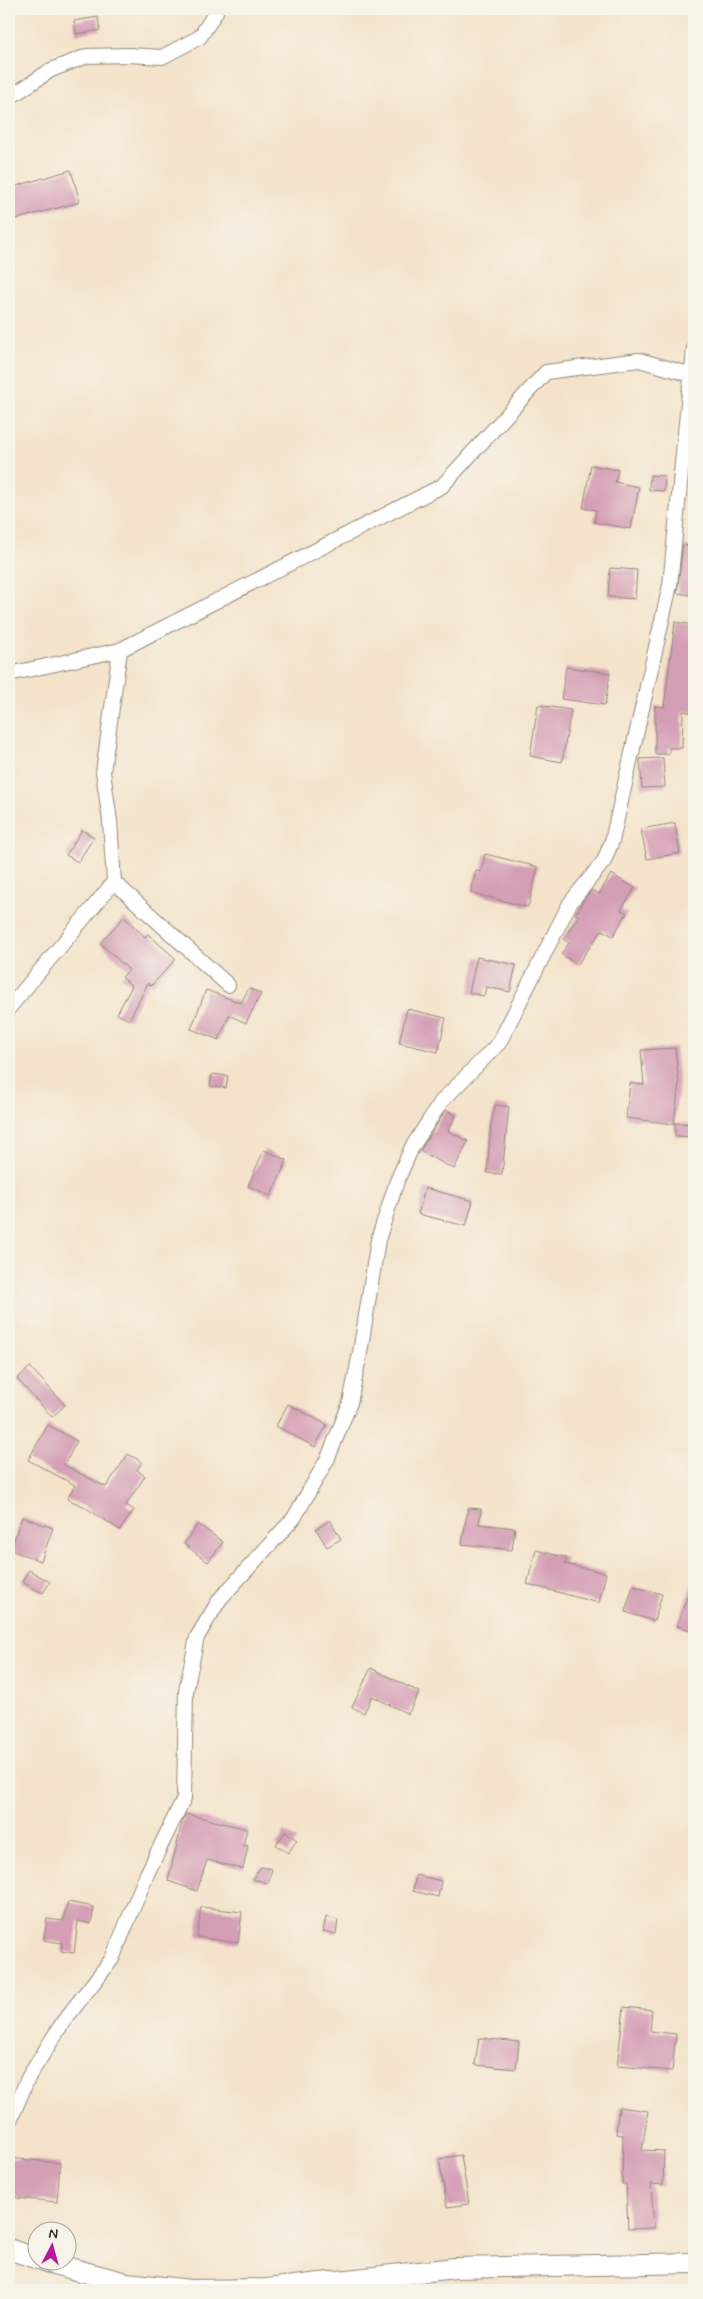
<svg xmlns="http://www.w3.org/2000/svg" width="703" height="2299" font-family="Mynerve,sans-serif">
<rect width="100%" height="100%" fill="#f7f3e8"/>
<filter id="ink" filterUnits="userSpaceOnUse"><feTurbulence type="fractalNoise" baseFrequency=".02" numOctaves="2"/><feDisplacementMap in="SourceGraphic" scale="10" xChannelSelector="R" yChannelSelector="G"/><feConvolveMatrix kernelMatrix="1 2 1 2 8 2 1 2 1" color-interpolation-filters="sRGB"/></filter>
<filter id="wash" filterUnits="userSpaceOnUse"><feTurbulence type="fractalNoise" baseFrequency=".0096" numOctaves="4" result="noise"/><feDisplacementMap in="SourceGraphic" scale="20" xChannelSelector="R" yChannelSelector="G"/><feGaussianBlur stdDeviation="1.12" result="paint"/><feColorMatrix in="noise" values="0 0 0 0 0 0 0 0 0 0 0 0 0 0 0 0 0 1.4 0 .05"/><feComposite in="paint" operator="in"/></filter>
<g filter="url(#wash)">
<rect width="100%" height="100%" fill="#f4e3ca"/>
<g id="blocks">
<g fill="#d49eb5">
<path d="M98,17L100,30L76,34L74,21Z"/>
<path d="M71,170L80,202L9,221V188Z"/>
<path d="M591,465L618,470L615,482L639,487L631,529L594,522L596,510L583,508Z"/>
<path d="M650,475L665,476L664,491L649,490Z"/>
<path d="M683,545L694,547L690,595L677,593Z"/>
<path d="M610,568L637,570L635,599L608,597Z"/>
<path d="M675,622L694,625V713L683,711L682,748H669V754H655V706L664,707Z"/>
<path d="M566,667L610,673L605,705L561,699Z"/>
<path d="M538,705L571,710L562,762L530,756Z"/>
<path d="M663,758L665,787L642,788L640,759Z"/>
<path d="M675,823L680,853L647,859L641,829Z"/>
<path d="M82,830L94,837L78,862L66,855Z"/>
<path d="M485,854L538,867L528,907L471,893L476,871L481,872Z"/>
<path d="M611,874L635,888L621,910L627,913L613,936L602,930L577,965L561,954L569,943L563,939L579,916L575,914L584,900L592,890L599,894Z"/>
<path d="M124,917L145,937L148,934L176,959L151,986L148,983L129,1020L117,1014L132,986L122,977L129,970L100,943Z"/>
<path d="M477,957L516,965L510,992L486,987L484,996L469,993Z"/>
<path d="M249,988L261,994L246,1023L229,1015L219,1040L191,1029L206,990L241,1003Z"/>
<path d="M407,1009L446,1018L438,1052L399,1043Z"/>
<path d="M675,1048L679,1083L674,1124L626,1118L630,1083L644,1085L641,1050Z"/>
<path d="M212,1074L228,1076L226,1088L210,1086Z"/>
<path d="M495,1105L509,1107L502,1174L487,1173L491,1123Z"/>
<path d="M446,1110L456,1115L448,1131L468,1141L454,1169L420,1151Z"/>
<path d="M675,1123L694,1124V1137L675,1136Z"/>
<path d="M264,1150L287,1160L271,1196L248,1186Z"/>
<path d="M425,1188L473,1201L466,1226L418,1214Z"/>
<path d="M30,1367L65,1405L52,1417L17,1379Z"/>
<path d="M288,1404L327,1425L315,1447L276,1426Z"/>
<path d="M48,1425L77,1441L64,1465L106,1487L128,1454L142,1462L137,1470L145,1476L126,1505L134,1510L120,1530L83,1506L67,1499L75,1485L28,1460Z"/>
<path d="M468,1508L481,1509L479,1524L515,1528L512,1550L462,1544Z"/>
<path d="M22,1517L53,1528L41,1561L10,1550Z"/>
<path d="M330,1520L341,1539L327,1547L316,1529Z"/>
<path d="M198,1524L223,1542L208,1562L184,1544Z"/>
<path d="M536,1550L567,1558L565,1564L606,1573L599,1603L527,1584Z"/>
<path d="M29,1570L50,1582L43,1593L22,1582Z"/>
<path d="M692,1583H694V1631L677,1626Z"/>
<path d="M633,1586L662,1594L654,1621L625,1612Z"/>
<path d="M371,1668L419,1692L408,1714L372,1696L364,1713L352,1707Z"/>
<path d="M186,1814L247,1829L243,1845L248,1846L243,1869L207,1860L197,1891L168,1881L182,1823Z"/>
<path d="M285,1832L297,1840L288,1853L276,1845Z"/>
<path d="M261,1867L272,1869L268,1883L252,1879Z"/>
<path d="M416,1875L441,1881L438,1897L413,1891Z"/>
<path d="M68,1902L94,1907L91,1924L78,1921L74,1953L61,1951L62,1943L44,1940L47,1919L63,1921Z"/>
<path d="M201,1907L242,1912L238,1943L197,1937Z"/>
<path d="M326,1917L338,1920L336,1934L323,1931Z"/>
<path d="M624,2007L652,2010L650,2031L676,2034L672,2071L617,2066Z"/>
<path d="M479,2038L519,2042L516,2069L475,2065Z"/>
<path d="M619,2107L648,2111L642,2150L664,2151L663,2185L651,2184L654,2228L628,2229L626,2184H622L623,2135L616,2134Z"/>
<path d="M461,2155L469,2204L447,2207L439,2159Z"/>
<path d="M9,2158L60,2163L57,2202L9,2197Z"/>
</g>
</g>
</g>
<g filter="url(#ink)">
<use href="#blocks" fill-opacity="0" stroke="#90877a" stroke-width="1"/>
<g fill="none" stroke-linecap="round" stroke-linejoin="round">
<g stroke="#90877a" stroke-width="16">
<g id="street">
<path d="M9,98L51,70L87,56L129,55L162,57L200,37L216,12L215,9"/>
<path d="M120,650L103,772L110,821L114,882L228,985"/>
<path d="M9,674L120,650L442,486L546,372L639,360L692,375L694,347"/>
<path d="M9,1008L114,882"/>
<path d="M9,2123L28,2078L63,2022L112,1959L147,1874L184,1798L186,1691L197,1637L220,1599L294,1518L328,1458L350,1403L360,1353L378,1240L397,1181L412,1147L441,1102L499,1043L570,903L604,861L612,841L670,585L689,393L692,375H694"/>
</g>
</g>
<g stroke="#90877a" stroke-width="22">
<g id="secondary">
<path d="M9,2249L38,2259"/>
<path d="M46,2262L126,2283L191,2290L267,2289L455,2268L694,2263"/>
</g>
</g>
<use href="#street" stroke="#fff" stroke-width="14"/>
<use href="#secondary" stroke="#fff" stroke-width="20"/>
</g>
</g>
<rect width="703" height="2299" fill="none" stroke="#f7f3e8" stroke-width="30"/>
<g transform="translate(52 2246) rotate(6)"><circle r="24" fill="#f7f3e8" stroke="#a5a39c"/>
<path d="M0-4L9 19L0 12L-9 19Z" fill="#b5179e"/>
<text y="-8" font-size="14" font-weight="bold" text-anchor="middle" fill="#2b2b2b">N</text>
</g>
</svg>
